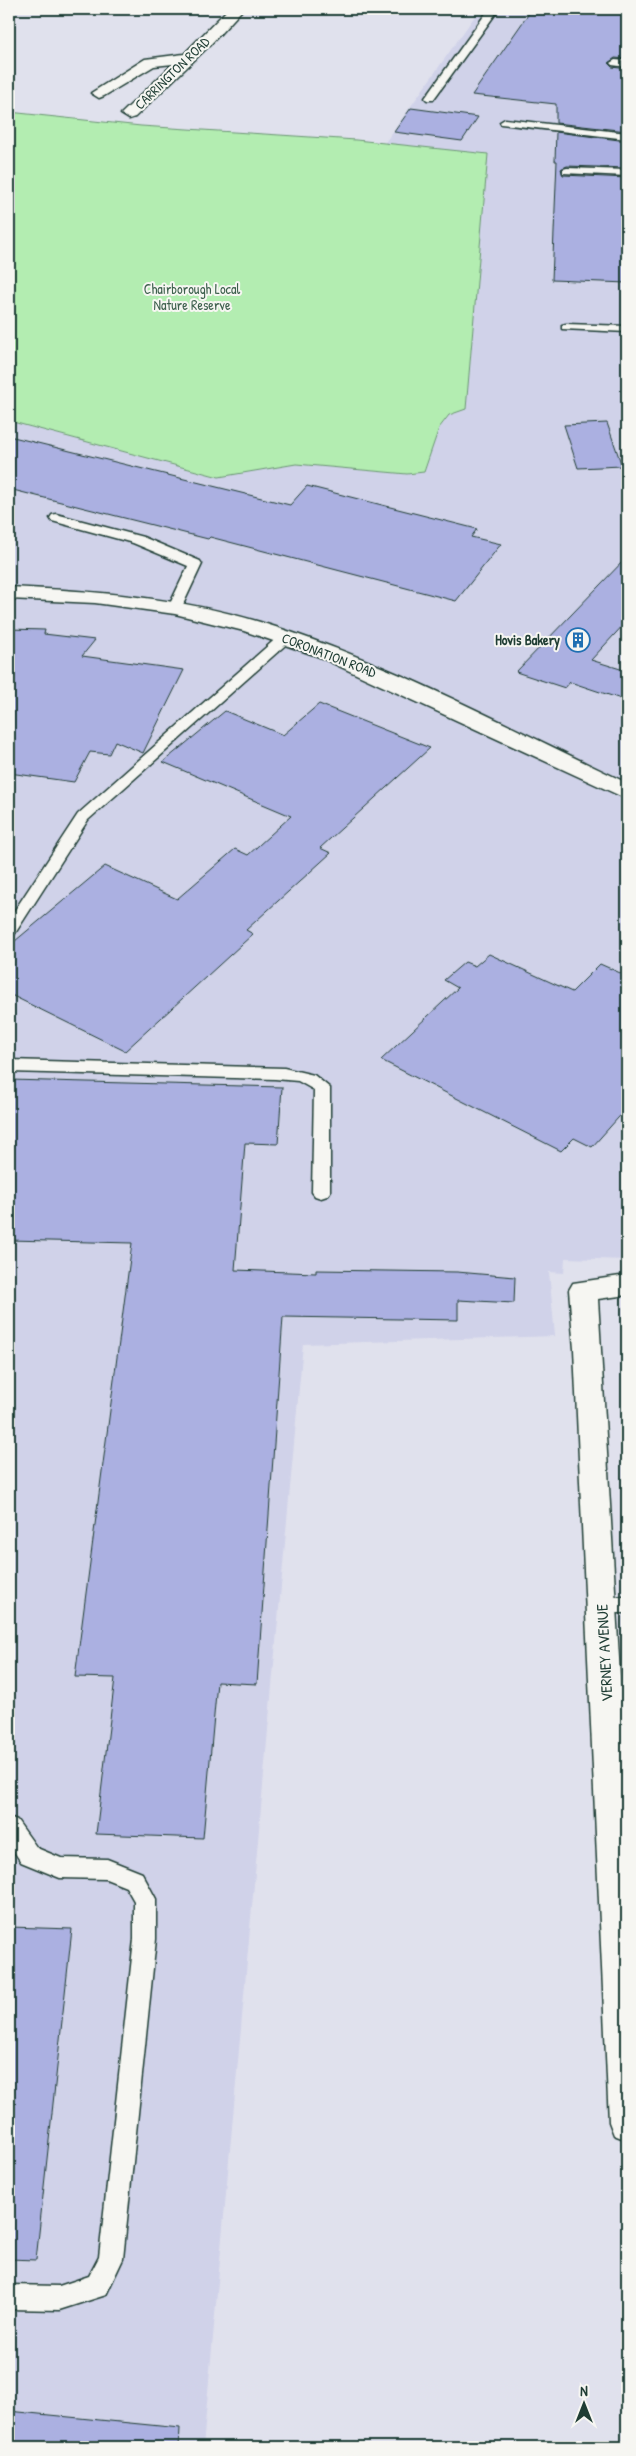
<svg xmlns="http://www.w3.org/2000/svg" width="636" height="2456" font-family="'Patrick Hand',sans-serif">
<rect width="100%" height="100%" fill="#e0e1ed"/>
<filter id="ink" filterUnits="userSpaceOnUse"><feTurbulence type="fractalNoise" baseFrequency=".02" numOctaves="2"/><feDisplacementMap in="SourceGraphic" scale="10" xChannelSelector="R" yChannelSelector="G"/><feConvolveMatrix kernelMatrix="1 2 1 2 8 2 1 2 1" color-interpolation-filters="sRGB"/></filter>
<g filter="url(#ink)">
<path fill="#d0d2e9" d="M480,9H627V1260L565,1258L564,1273L549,1272L555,1336L303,1344L203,2447H9V421L219,477L296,464L407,474L424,472L439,428L449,415L466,408L488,154L384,144Z"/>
<path fill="#b3edb1" stroke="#699572" d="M9,112L141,126L356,140L488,154L466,409L449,415L439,428L424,472L407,474L296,464L219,477L9,421Z"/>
<g fill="#abb0e1" stroke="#1f3d34">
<path d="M532,9L627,11V59L615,58L608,63L612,67L627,69V131L556,123V104L472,95Z"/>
<path d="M411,108L478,117L462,141L394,132Z"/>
<path d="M556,132L627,141V168L567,166L561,169L563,175L627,178V283L552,280L557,161H555Z"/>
<path d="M607,423L622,466L578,468L564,425Z"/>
<path d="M9,436L290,505L307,486L477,529L471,537L501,544L456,601L210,537L208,539L9,489Z"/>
<path d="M627,557V621L591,660L627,671V701L570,682L565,688L516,672Z"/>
<path d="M9,629L45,630L44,634L95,640L82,656L184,670L143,753L115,741L109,754L90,752L74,782L9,773Z"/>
<path d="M319,704L430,748L320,848L331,853L246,930L253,934L125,1051L9,994V946L105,866L177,899L235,849L248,855L291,816L163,762L225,711L283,735Z"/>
<path d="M489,954L572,992L600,964L627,976V1108L592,1147L574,1138L561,1151L381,1060L458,988L444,980L465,962L475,966Z"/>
<path d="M9,1080L282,1087L278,1144L245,1143L235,1270L316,1273V1270L457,1272L515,1277L514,1303L458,1300V1320L283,1317L257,1684L217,1682L203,1838L96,1834L115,1678L75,1677L132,1243L9,1240Z"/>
<path d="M9,1927L72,1929L36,2260L9,2259Z"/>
<path d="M9,2411L180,2428L179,2447H9Z"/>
</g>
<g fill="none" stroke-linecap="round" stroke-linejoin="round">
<g stroke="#1f3d34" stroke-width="3">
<g id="service">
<path d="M489,9H499L433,100H427L425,98Z"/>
<path d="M615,60L627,61V67L612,65L610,63Z"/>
<path d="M505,119L627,133V139L501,124L500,122Z"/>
<path d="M567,168L627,170V176L563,173V169Z"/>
<path d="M566,324L627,326V332L562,329V325Z"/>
<path d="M56,514L143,537L200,561L202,564L180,611H170L168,608L188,566L133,543L52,521L50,518L52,515Z"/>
<path d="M285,634L292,638L290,641L88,820L14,935L9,936V919L78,814L280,635Z"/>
<path d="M9,1060L284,1068L314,1075L330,1088V1192L327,1196L321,1198L315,1196L312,1192L314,1090L298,1081L275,1079L9,1072Z"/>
<path d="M602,1597H627V1613H602L595,1611L592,1605L595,1599Z"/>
<path d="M9,1817L17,1820L37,1848L61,1858L107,1859L142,1873L156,1899V1939L123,2259L106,2295L59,2310L9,2309V2285L59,2286L89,2276L99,2257L134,1939V1901L126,1887L106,1879L60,1878L21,1862L9,1844Z"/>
</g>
</g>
<g stroke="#1f3d34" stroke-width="3">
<g id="minor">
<path d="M228,9H243L209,46L135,117L129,119L121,114L173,64L154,66L104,96L99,98L91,93L145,59L184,54Z"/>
<path d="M627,1275V1295L598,1299L627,1795V2140L614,2135L609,2122L574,1349L569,1290L573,1283Z"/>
</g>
</g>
<g stroke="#1f3d34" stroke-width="3">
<path id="tertiary" d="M9,587C94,591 178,597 260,622C387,661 507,726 627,783V799L317,656L244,631L175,614L95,603L9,599Z"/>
</g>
<use href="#service" fill="#f6f6f2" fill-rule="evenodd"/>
<use href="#minor" fill="#f6f6f2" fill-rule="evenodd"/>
<use href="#tertiary" fill="#f6f6f2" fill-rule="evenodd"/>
</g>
</g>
<defs>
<g id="building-ring" transform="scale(1.25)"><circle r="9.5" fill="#f6f6f2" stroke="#1f6fb2" stroke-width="1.5"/><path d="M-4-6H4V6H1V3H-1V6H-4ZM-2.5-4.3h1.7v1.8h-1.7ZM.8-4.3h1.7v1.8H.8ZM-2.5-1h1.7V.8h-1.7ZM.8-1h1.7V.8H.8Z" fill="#1f6fb2"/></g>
</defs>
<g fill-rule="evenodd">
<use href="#building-ring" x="578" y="640"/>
</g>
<g text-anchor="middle" stroke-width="4" stroke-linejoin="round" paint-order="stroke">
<g font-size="14" fill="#1f3d34" stroke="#f6f6f2">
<text transform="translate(172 73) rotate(-44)" y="5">CARRINGTON ROAD</text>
<text transform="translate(329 655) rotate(21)" y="5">CORONATION ROAD</text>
</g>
<g font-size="14" fill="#3d604d" stroke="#f6f6f2">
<text x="192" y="294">Chairborough Local<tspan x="192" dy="16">Nature Reserve</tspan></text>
</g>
<g font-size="14" font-weight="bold" fill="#1f3d34" stroke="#f6f6f2" text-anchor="end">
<text x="560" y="645">Hovis Bakery</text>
</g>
<g font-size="16" fill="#1f3d34" stroke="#f6f6f2">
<text transform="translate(604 1653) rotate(-93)" y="6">VERNEY AVENUE</text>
</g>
</g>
<rect width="636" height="2456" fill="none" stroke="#f6f6f2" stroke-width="30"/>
<rect x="15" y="15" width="606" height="2426" fill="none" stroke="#1f3d34" stroke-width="2" filter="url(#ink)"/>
<g transform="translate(584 2404)" stroke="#f6f6f2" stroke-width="4" paint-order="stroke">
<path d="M0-4L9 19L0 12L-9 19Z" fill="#1f3d34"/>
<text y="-8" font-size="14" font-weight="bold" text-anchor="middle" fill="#1f3d34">N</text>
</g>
</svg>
